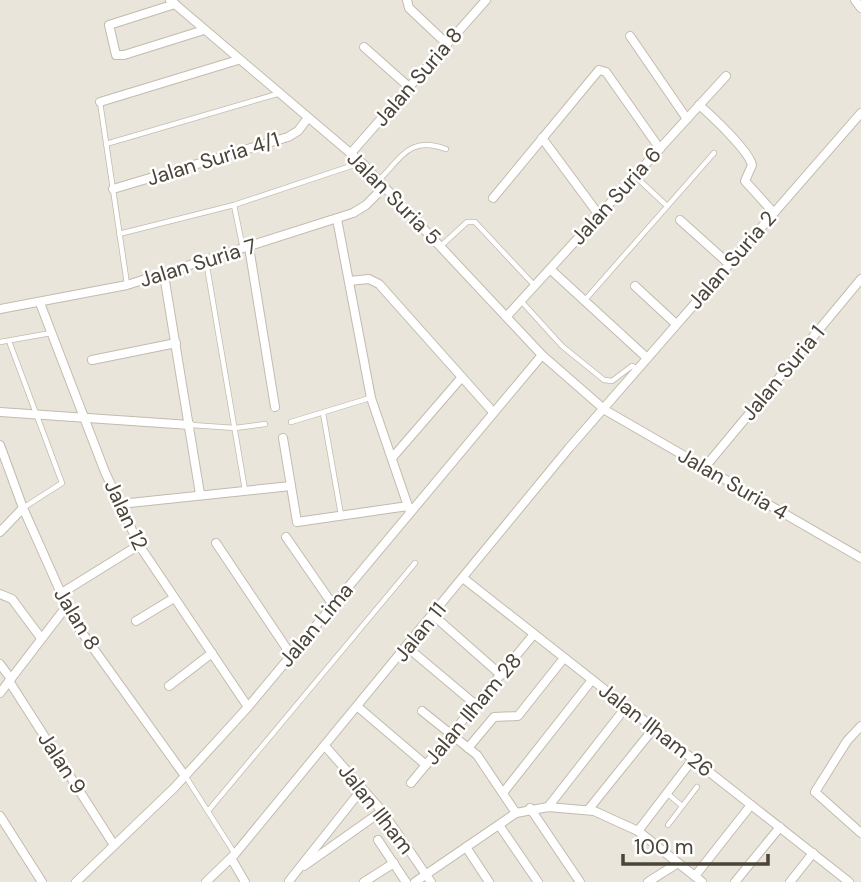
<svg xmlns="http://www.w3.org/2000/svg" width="861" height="882" font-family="'DM Sans',sans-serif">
<rect width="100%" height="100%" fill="#f6f3ec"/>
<rect fill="#eae5da" x="0" y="0" width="861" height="882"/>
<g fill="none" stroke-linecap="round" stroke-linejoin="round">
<g stroke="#c2bbae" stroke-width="6">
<g id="lane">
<path d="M100,102L127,284"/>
<path d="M106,144L277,94"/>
<path d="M635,176L667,206"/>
<path d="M379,180C403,156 410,136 446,149"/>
<path d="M234,205L243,249"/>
<path d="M119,234L234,205L360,163"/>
<path d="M442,245L467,222H475L534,285"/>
<path d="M206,261L245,490"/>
<path d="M585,300L714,153"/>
<path d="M522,302L562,346L604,380L612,381L632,366L638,369"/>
<path d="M9,341L62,483L23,508"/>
<path d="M0,342L51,333"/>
<path d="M323,413L341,515"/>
<path d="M291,422L370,398"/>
<path d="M191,425L235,428L265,424"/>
<path d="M186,777L235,854"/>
<path d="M668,794L682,806"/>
<path d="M208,811L415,563"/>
<path d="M668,825L697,787"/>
</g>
</g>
<g stroke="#c2bbae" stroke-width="10">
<g id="street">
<path d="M170,0L362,163L542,355L605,410L861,558"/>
<path d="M407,0L409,8L447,44"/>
<path d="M855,0L861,8"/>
<path d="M175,4L109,25L116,55H124L204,30"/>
<path d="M630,36L687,119"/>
<path d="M364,47L409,87"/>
<path d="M100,102L238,60"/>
<path d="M699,105C712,116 749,151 752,165L745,181L773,212"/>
<path d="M542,138L599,215"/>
<path d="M351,153L486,0"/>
<path d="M113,189L288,137L298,131L307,119"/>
<path d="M493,198L599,70L606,72L660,149"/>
<path d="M337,219L371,398L410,512"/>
<path d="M680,220L729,264"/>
<path d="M249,247L275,407"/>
<path d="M550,269L647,358"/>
<path d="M164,275L200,494"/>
<path d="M349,281L369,279L379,284L493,412"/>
<path d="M635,286L676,324"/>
<path d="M40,303L105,472L139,545L248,707"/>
<path d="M0,309L127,285L353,213L366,205L384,187"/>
<path d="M507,316L726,76"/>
<path d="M92,360L176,343"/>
<path d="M0,412L190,425"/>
<path d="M283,438L297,522L408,506"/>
<path d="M0,445L23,508L73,620L185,776"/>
<path d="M392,458L462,377"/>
<path d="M705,467L861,279"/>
<path d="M120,504L291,486"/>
<path d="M0,532L23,508"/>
<path d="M286,537L333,605"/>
<path d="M216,543L291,655"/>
<path d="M463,578L849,882"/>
<path d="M0,594L12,599L41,638"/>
<path d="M60,594L139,545"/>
<path d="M433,615L501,675"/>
<path d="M136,621L174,598"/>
<path d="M407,647L476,705"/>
<path d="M0,664L11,679"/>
<path d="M9,681L114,845"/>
<path d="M169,686L212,653"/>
<path d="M0,693L66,607"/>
<path d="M358,707L426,765"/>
<path d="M422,711L477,755L516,813"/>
<path d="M861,726L847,741L815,792L861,833"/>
<path d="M325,746L382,811L431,882"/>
<path d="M468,748L494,717L518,716L564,658"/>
<path d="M411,783L534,634"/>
<path d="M503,793L592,680"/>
<path d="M548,807L626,707"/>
<path d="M530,808L580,882"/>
<path d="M588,810L654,728"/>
<path d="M0,816L42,882"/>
<path d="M499,825L538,882"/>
<path d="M638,831L693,759"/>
<path d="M378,840L406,882"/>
<path d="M466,847L489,882"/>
<path d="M231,858L245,882"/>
<path d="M304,866L382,811"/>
<path d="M695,876L751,805"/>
<path d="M289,881L362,789"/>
<path d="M76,882L174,788L248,707L542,355"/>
<path d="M206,882L235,854L569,448L861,113"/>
<path d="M364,882L394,863"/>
<path d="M415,882L516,813L548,807L594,811L638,831L702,882"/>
<path d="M648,882L678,863"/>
<path d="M735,882L780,827"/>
<path d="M790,882L813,853"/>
</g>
</g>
<use href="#lane" stroke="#fff" stroke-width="4.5"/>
<use href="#street" stroke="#fff" stroke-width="8"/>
</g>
<g text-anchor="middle" stroke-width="5" stroke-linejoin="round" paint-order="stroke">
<g font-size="21" fill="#4b4439" stroke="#fff">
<text transform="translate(418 77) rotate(-49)" y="7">Jalan Suria 8</text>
<text transform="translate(213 159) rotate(-17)" y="7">Jalan Suria 4/1</text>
<text transform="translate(616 196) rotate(-48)" y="7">Jalan Suria 6</text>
<text transform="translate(394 198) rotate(45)" y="7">Jalan Suria 5</text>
<text transform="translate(732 260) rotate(-49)" y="7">Jalan Suria 2</text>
<text transform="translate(198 263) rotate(-17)" y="7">Jalan Suria 7</text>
<text transform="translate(783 373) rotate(-50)" y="7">Jalan Suria 1</text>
<text transform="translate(733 484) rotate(30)" y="7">Jalan Suria 4</text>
<text transform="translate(126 515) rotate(65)" y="7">Jalan 12</text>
<text transform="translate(77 619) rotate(59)" y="7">Jalan 8</text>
<text transform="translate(316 625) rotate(-50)" y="7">Jalan Lima</text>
<text transform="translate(420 632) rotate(-51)" y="7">Jalan 11</text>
<text transform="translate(473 709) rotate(-50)" y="7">Jalan Ilham 28</text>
<text transform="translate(656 730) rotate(38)" y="7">Jalan Ilham 26</text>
<text transform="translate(62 763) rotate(57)" y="7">Jalan 9</text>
<text transform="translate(376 809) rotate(52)" y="7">Jalan Ilham</text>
</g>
</g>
<path d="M623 854v10h145v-10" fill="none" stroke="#4b4439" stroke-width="3.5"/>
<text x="634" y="854" font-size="21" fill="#4b4439" stroke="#ffffff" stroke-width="5" paint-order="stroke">100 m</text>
</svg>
